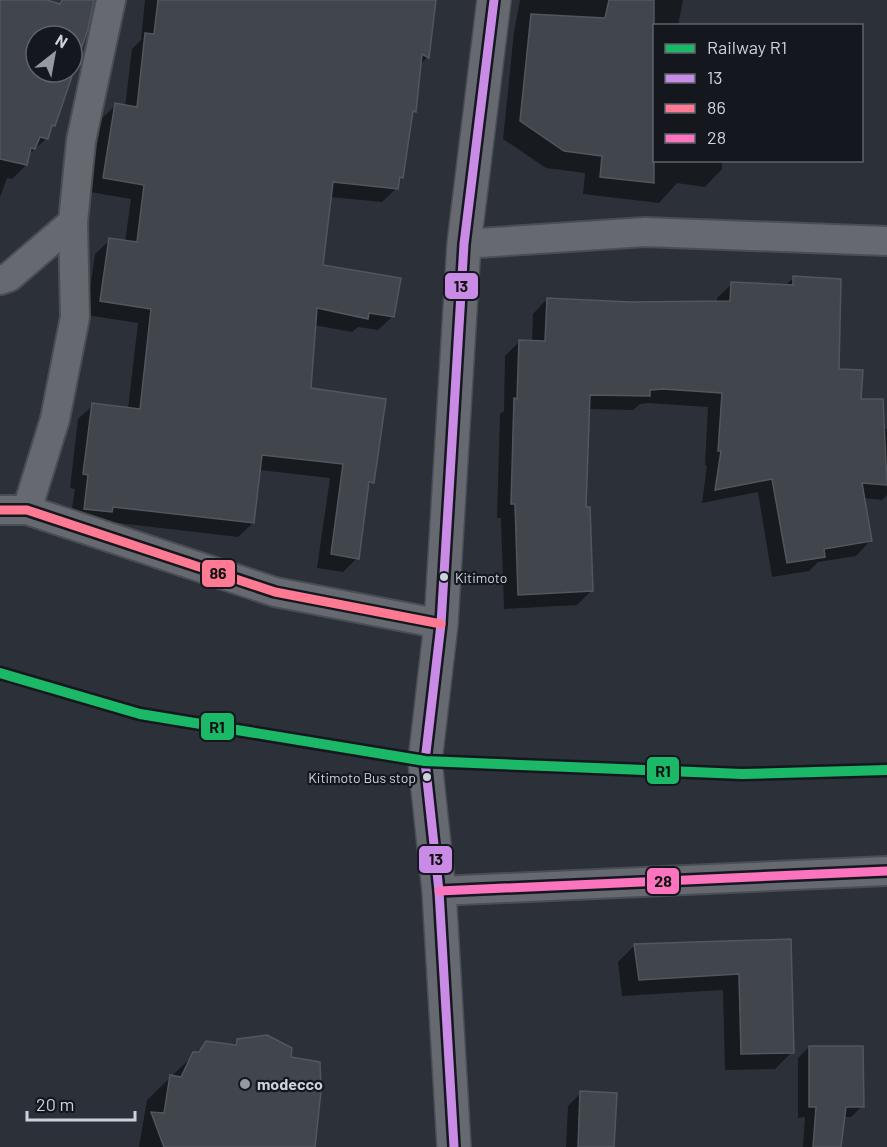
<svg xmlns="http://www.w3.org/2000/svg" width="887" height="1147" font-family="Barlow,sans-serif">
<rect width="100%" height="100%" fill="#2c3139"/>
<g fill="#0007" fill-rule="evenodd">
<path d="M0,0H42L89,16L73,70L46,139L28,155L26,165L12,179L7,178L0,197ZM36,36H72V72H36Z"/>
<path d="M145,0H435L427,57L420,65L414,111L411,114L402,177L397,188L382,202L330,197L321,266L393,316L378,330L358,327L352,332L314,325L309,389L372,482L367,488L357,558L343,572L317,568L330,478L259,470L253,523L238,537L101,521L70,522L75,489L70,488L78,419L93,405L128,409L138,323L86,315L95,254L110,240L125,242L131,199L90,192L101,119L116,105L125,107L132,49L141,40Z"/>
<path d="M520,0H683L678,26H654V160H722V169L705,187L677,183L659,203L583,194L585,173L546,168L503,139L514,32Z"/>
<path d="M794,277L837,370L883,429H887V495L882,500L863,498L870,541L856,556L818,562L809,571L772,577L758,492L702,503L707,466L705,465L708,407L648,403L640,404L633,410L588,409L584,508L592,590L577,605L504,609L501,518H497L500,414L504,411L505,356L520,341L532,342L533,314L547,299L630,303L717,302V298L732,284L785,286Z"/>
<path d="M789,941L792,1052L775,1069L725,1070L723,990L622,996L618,962L635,945Z"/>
<path d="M238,1040L289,1058L314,1147H139L147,1100L206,1043L231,1046Z"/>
<path d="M809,1047L862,1106L851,1117H843L840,1147H803L805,1117L798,1118V1058Z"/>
<path d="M581,1093L613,1147H566L568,1106Z"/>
</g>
<g fill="#41454c" stroke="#52575f" stroke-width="1.5" fill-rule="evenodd">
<path d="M0,0H47L60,4L62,0H94L88,29L55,126L52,125L48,139L40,137L35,149L31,148L27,165L0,159ZM36,36H72V72H36Z"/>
<path d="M158,0H436L429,58L422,54L416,112L413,111L403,178L400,177L398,189L333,182L323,265L401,278L394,317L369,313L368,319L317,308L311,388L386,399L374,483L369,482L359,559L331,554L343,464L262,455L254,523L113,507L112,512L84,509L88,475L83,474L92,403L140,409L151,309L100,301L109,238L137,242L144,185L103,178L115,103L137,107L145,33L154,34Z"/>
<path d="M609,0H654V183L600,177L602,156L564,151L520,121L531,14L605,18Z"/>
<path d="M793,276L841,279L839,369L863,370L861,399H883L887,485L862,483L872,541L824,549L825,557L787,563L772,479L715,490L721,451H718L722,393L663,389L650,390V396L590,395L586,507H590L593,591L518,595L515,504H511L514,398L517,399L519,340L545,341L547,298L630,302L730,301L731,282L793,285Z"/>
<path d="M791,939L794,1053L741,1054L739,974L639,980L634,944Z"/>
<path d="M267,1035L292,1048L291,1057L320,1062L321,1091L315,1147H164L151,1112L164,1113L170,1075L181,1077L193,1052H199L206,1041L236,1045L237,1039Z"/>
<path d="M809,1046H863L864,1107H846L841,1147H813L816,1107H809Z"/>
<path d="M580,1091L617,1093L614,1147H578Z"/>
</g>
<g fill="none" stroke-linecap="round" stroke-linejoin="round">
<g stroke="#494e54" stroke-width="32">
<g id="street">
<path d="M464,244L645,232L887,241"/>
<path d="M0,280L9,277L73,222"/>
<path d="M0,510H27L275,592L441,624"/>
<path d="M27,510L55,419L75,317L73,222L81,141L111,0"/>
<path d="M439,891L887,871"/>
</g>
</g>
<g stroke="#494e54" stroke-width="36">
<path id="secondary" d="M454,1147L439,891L425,761L441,624L464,244L494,0"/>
</g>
<use href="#street" stroke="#666970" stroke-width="28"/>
<use href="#secondary" stroke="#666970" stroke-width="33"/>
<g stroke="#14181e" stroke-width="14">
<path id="bus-1" d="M454,1147L439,891L425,761L441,624L464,244L494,0"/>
</g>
<g stroke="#14181e" stroke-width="14">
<path id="bus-2" d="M0,510H27L275,592L441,624"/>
</g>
<g stroke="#14181e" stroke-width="14">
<path id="bus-3" d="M439,891L887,871"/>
</g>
<use href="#bus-1" stroke="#ca8be6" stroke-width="9"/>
<use href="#bus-2" stroke="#fe7a93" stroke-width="9"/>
<use href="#bus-3" stroke="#fc73be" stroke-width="9"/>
<g stroke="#14181e" stroke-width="15">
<path id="rail-1" d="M0,673L140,714L425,761L742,774L887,770"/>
</g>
<use href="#rail-1" stroke="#1ab867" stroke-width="10"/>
</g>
<g fill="#ccd2db" stroke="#14181e" stroke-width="2">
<circle cx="444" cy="577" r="5"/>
<circle cx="427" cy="777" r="5"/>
</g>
<circle fill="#949aa2" stroke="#14181e" stroke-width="2" cx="245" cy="1084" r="6"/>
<g text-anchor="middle" stroke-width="4.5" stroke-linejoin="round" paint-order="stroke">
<g font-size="14" fill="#ccd2db" stroke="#14181e" text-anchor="start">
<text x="455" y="583">Kitimoto</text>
<text x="416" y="783" text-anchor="end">Kitimoto Bus stop</text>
</g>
<g font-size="16" font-weight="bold" fill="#ccd2db" stroke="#14181e" text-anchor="start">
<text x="257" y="1090">modecco</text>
</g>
</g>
<g stroke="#14181e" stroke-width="2">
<rect x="444" y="272" width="35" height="28" rx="6" fill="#ca8be6"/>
<rect x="201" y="559" width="35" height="29" rx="6" fill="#fe7a93"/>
<rect x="200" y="712" width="35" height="29" rx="6" fill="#1ab867"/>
<rect x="646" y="756" width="34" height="29" rx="6" fill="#1ab867"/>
<rect x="418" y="845" width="35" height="29" rx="6" fill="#ca8be6"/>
<rect x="646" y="867" width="34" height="28" rx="6" fill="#fc73be"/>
</g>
<g font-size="16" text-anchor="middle" font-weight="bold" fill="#111">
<text x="461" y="292">13</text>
<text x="218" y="579">86</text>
<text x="217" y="733">R1</text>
<text x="663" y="777">R1</text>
<text x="436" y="865">13</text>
<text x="663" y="887">28</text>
</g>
<rect x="653" y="24" width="210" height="138" fill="#14181e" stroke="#5e626a" stroke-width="1.5"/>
<rect x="665" y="44" width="30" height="9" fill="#1ab867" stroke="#5e626a" stroke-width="1.5"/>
<text x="707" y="54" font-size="18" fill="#ccd2db">Railway R1</text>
<rect x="665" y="74" width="30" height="9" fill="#ca8be6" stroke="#5e626a" stroke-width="1.5"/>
<text x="707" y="84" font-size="18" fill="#ccd2db">13</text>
<rect x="665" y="104" width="30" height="9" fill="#fe7a93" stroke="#5e626a" stroke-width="1.5"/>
<text x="707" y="114" font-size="18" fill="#ccd2db">86</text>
<rect x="665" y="134" width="30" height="9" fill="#fc73be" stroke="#5e626a" stroke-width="1.5"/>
<text x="707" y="144" font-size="18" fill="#ccd2db">28</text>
<g transform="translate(54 54) rotate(31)"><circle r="28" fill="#14181e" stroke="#5e626a" stroke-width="1.5"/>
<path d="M0-4.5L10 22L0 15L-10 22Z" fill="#949aa2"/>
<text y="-9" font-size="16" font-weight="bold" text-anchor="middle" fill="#ccd2db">N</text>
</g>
<path d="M27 1111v9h108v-9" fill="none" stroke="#ccd2db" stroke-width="3"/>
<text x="36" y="1111" font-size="18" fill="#ccd2db" stroke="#14181e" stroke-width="4.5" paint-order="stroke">20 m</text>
</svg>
